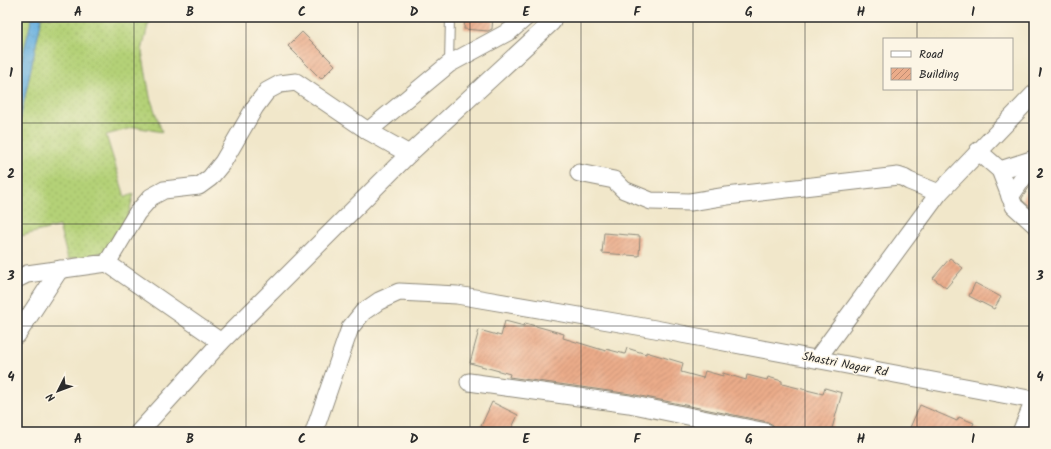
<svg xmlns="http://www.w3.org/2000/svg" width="1051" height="449" font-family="Kalam,sans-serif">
<defs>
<pattern id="grass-dots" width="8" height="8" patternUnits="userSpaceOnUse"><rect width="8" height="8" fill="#b4d177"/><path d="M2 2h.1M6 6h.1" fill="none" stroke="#9bb467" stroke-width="1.8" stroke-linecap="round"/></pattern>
<pattern id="water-ripples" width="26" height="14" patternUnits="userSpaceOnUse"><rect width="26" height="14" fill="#67b0df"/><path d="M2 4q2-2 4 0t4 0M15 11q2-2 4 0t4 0" fill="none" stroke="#558fb5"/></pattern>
<pattern id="building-hatch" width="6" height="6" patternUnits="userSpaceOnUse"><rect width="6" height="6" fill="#ebac8a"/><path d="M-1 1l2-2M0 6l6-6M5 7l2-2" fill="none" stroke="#bf8c71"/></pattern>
</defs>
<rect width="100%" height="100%" fill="#fcf5e5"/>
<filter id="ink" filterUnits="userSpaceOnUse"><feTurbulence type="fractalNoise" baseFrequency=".025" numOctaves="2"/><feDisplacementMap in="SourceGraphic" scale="8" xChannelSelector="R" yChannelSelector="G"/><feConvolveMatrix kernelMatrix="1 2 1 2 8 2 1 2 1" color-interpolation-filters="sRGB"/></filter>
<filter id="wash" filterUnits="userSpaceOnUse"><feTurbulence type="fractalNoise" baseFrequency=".012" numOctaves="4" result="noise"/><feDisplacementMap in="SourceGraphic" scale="16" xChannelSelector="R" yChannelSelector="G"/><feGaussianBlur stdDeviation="0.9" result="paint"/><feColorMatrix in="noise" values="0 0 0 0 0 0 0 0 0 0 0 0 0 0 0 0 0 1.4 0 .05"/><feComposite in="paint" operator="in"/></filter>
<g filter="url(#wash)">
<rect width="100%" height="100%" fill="#f1e7ca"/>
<path fill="url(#grass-dots)" stroke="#707e51" d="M17,17H153L148,25L142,51L150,97L162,132L135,127L106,135L125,197L134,194L126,223L104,254L68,259L59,226L17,237Z"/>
<path fill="url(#water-ripples)" stroke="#496e85" d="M32,17H42L19,125L17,130V79Z"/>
<g id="blocks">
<g fill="url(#building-hatch)">
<path d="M465,17H493L492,29L488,31L464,29Z"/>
<path d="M302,32L335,65L321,79L288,46Z"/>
<path d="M1034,180V211L1022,200V198Z"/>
<path d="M604,233L640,236L639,256L602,253Z"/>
<path d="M950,258L963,268L946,288L933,278Z"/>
<path d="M975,283L1001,297L994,309L969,296Z"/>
<path d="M505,321L524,326L525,323L543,328L564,334L563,338L606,351V349L625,354L627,348L646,354V352L683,363L681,372L703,378L705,371L723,376V373L746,380L747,375L767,380L768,377L782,381V384L823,394L825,388L842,393L831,432H780L776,431L773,425L768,422L631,394L509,377L510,374L470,363L479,330L501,336Z"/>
<path d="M492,402L518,415L510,432H494L481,426Z"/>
<path d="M920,405L957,421L959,417L974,423L972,427L983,432H908Z"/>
</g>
</g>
</g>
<g filter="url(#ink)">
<use href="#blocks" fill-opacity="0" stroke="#8e897a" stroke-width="1"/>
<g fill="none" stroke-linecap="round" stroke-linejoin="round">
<g stroke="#8e897a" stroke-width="10">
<path id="lane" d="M449,64L450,17"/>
</g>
<g stroke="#8e897a" stroke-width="19">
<g id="street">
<path d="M978,151L1000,170L1014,206L1034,224"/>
<path d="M409,154L552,22"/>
<path d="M1000,170L1034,159"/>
<path d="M579,173L614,180L624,190L651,201L690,202L727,196L898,176L904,178L909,181L939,193"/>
<path d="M1010,197L1034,162"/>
<path d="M107,263L221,342"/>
<path d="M17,279L27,274L107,263L137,213L151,197L164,190L199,186L210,178L223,162L255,107L267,91L280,84L296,82L368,131L449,64L510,31L526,17"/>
<path d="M17,335L60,269"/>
<path d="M817,359L939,193L1034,94"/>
<path d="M469,382L629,404L766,432"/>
<path d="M139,432L221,342L409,154L368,131"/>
<path d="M314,432L350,328L363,312L379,301L399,292L457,295L655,329L1034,400"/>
<path d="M1021,432L1034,401"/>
</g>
</g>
<use href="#lane" stroke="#fff" stroke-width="8"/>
<use href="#street" stroke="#fff" stroke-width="17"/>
</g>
</g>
<path fill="none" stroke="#2b2b2b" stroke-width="1" stroke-opacity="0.55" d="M134,17V432M246,17V432M358,17V432M470,17V432M581,17V432M693,17V432M805,17V432M917,17V39M917,89V432M17,123H1034M17,224H1034M17,326H1034"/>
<g text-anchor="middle" stroke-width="3" stroke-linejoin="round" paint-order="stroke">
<g font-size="12" fill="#2b2b2b" stroke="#fcf5e5">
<text transform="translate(845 364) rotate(11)" y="4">Shastri Nagar Rd</text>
</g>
</g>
<rect width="1051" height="449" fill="none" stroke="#fcf5e5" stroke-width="44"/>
<rect x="883" y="38" width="130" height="52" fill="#fcf5e5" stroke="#a8a49b"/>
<rect x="891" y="51" width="20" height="6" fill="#ffffff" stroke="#a8a49b"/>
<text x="919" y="58" font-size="12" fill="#2b2b2b">Road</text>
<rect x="891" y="68" width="20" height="12" fill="url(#building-hatch)" stroke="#a8a49b"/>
<text x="919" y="78" font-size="12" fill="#2b2b2b">Building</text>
<g transform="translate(58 391) rotate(228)" stroke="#fcf5e5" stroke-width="3" paint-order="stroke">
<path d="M0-3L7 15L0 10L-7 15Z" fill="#2b2b2b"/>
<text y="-6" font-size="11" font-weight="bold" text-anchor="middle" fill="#2b2b2b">N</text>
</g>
<rect x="22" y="22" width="1007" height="405" fill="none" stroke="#2b2b2b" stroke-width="1.5"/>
<g font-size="13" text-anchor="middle" font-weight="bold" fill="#2b2b2b">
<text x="78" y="16">A</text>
<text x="190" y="16">B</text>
<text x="302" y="16">C</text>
<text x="414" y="16">D</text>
<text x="526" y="16">E</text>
<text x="637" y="16">F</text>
<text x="749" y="16">G</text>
<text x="861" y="16">H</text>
<text x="973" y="16">I</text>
<text x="11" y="77">1</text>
<text x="1040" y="77">1</text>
<text x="11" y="178">2</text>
<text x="1040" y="178">2</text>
<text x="11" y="280">3</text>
<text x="1040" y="280">3</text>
<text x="11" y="381">4</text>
<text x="1040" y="381">4</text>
<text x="78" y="443">A</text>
<text x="190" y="443">B</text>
<text x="302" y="443">C</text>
<text x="414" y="443">D</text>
<text x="526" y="443">E</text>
<text x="637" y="443">F</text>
<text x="749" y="443">G</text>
<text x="861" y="443">H</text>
<text x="973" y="443">I</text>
</g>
</svg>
